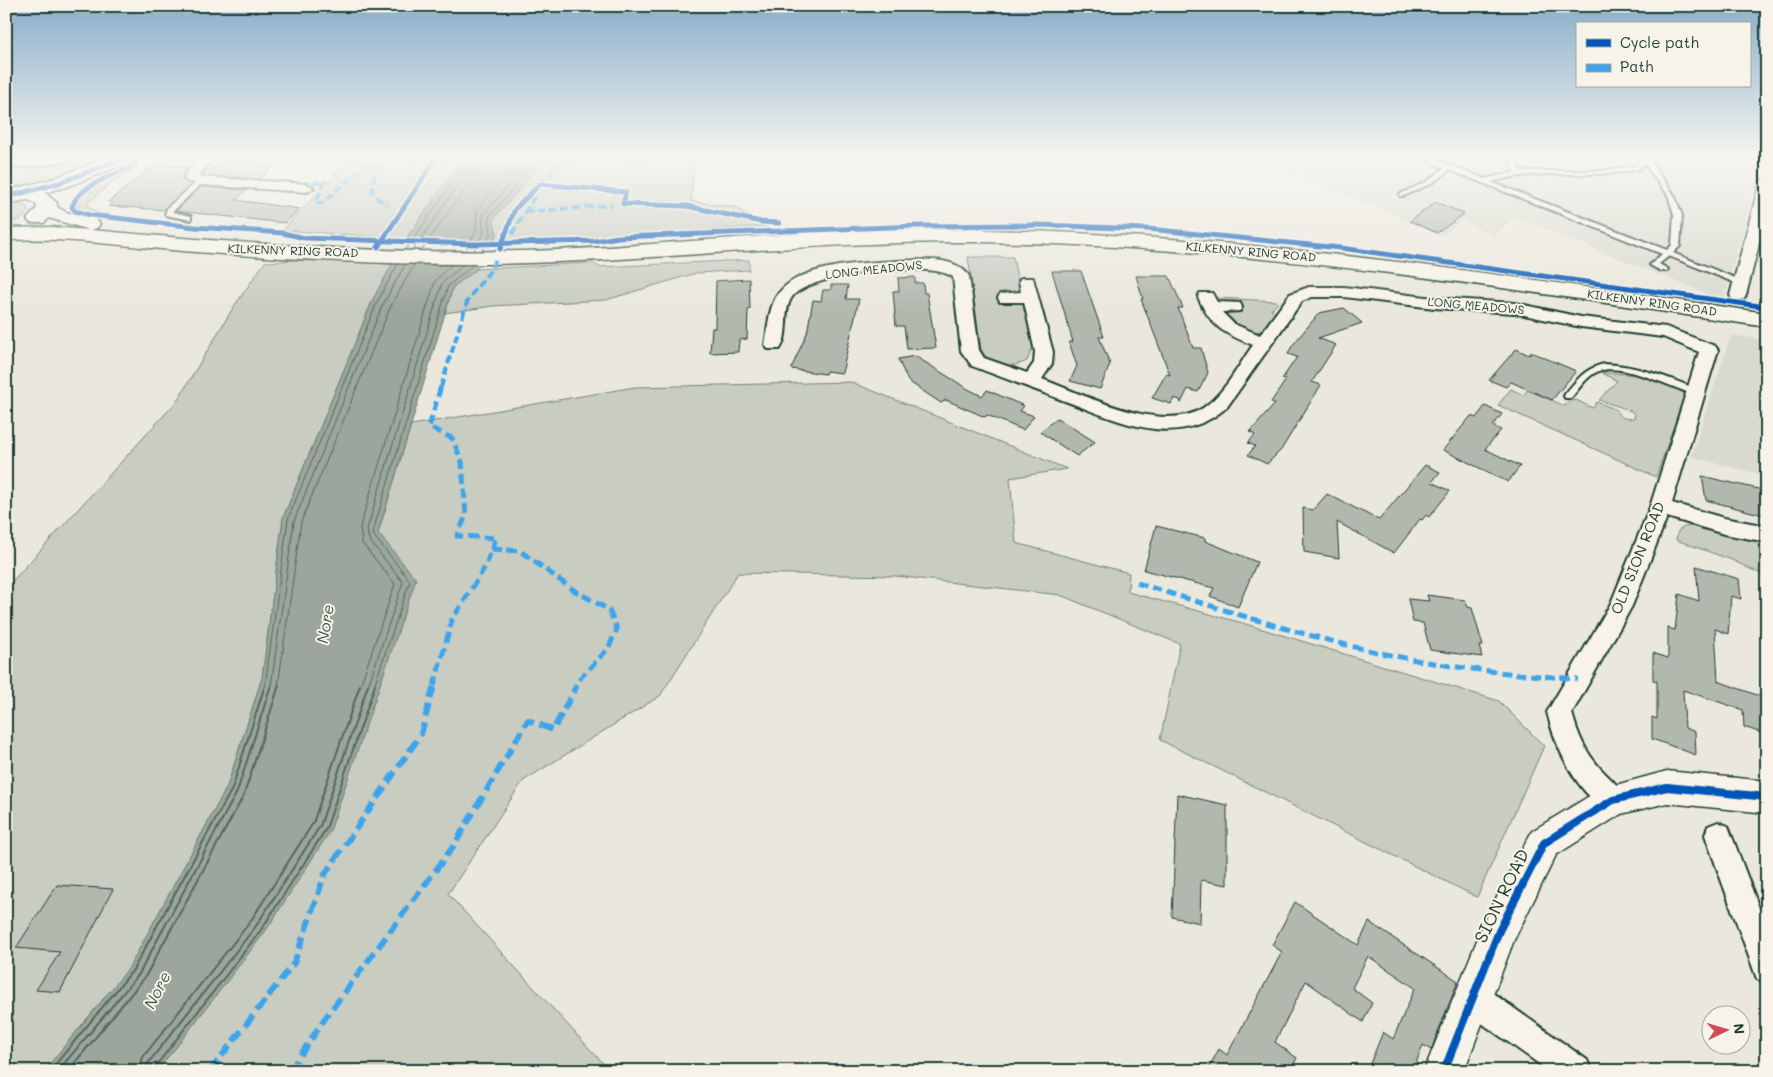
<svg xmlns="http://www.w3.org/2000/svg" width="1773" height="1077" font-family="Mali,sans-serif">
<rect width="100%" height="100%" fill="#eae8dd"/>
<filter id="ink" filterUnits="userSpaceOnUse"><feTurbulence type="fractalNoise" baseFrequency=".02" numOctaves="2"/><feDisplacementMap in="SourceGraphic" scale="10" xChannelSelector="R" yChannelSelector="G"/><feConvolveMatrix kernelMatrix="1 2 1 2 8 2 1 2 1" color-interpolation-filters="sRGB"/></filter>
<g filter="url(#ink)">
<g fill="#d9dacf">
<path d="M1298,158H1763L1724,298H1717L1516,217L1494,235L1462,221L1442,236L1282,168Z"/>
<path d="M1731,335L1767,340V476L1691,457Z"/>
</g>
<g fill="#c8ccc1" stroke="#74847a">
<path d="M74,158H111L44,182L6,188V167L46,165Z"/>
<path d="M350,158H463L406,239L283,230Z"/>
<path d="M546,158H695L691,201L734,207L768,226C676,232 584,241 492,242L497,234L493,220Z"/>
<path d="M129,172L112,182L88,203L89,208L105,215L89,213L77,207V201C86,191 116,173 129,172Z"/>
<path d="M6,204L25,205L29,211L21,219L6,226Z"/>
<path d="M968,257H1013L1020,293L998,295L999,302H1022L1035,342L1027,361C1009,369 990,368 981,349Z"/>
<path d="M296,260L393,264L373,300L283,518L262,678L227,787L129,968L44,1071H6V588L177,401L233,308L265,262Z"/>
<path d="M749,260V270L696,273L606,300L493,306L445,313L453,287L477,269L593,263L599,267Z"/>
<path d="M1214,298L1277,301L1278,303L1271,310L1279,314L1262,331C1246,334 1233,326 1223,314L1227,311L1240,310L1237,301H1222Z"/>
<path d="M1602,373C1630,372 1662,379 1685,394L1656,477L1498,405L1511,389L1523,395L1528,390L1565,406L1569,401L1576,400L1593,408L1597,402L1617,410C1618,418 1628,420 1634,418L1635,414C1628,408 1609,404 1599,400L1617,381Z"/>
<path d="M851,382L1067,469L1010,478L1016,543L1129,573L1128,592L1239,622L1499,701L1544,746L1477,897L1160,740L1180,644L1060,595L895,576L738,573L660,696L523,781L448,894L610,1071H156L177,1046L378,533L411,425L635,387Z"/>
<path d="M1692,526L1718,533L1719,529L1767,540V577L1732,560L1676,540L1678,531L1684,527Z"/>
</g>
<path fill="#9ca69c" stroke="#6a7c72" d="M463,158H546L493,220L497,234L477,269L453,287L378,533L416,579L330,831L265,932L177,1046L156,1071H44L129,968L227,787L262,678L283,518L373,299L406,239Z"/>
<path fill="#eae8dd" d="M402,241L476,243H494L481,266L390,263Z"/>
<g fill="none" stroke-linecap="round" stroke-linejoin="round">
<g stroke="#51675e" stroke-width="1">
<path d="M406,249L466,163L467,158"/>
<path d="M413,250L471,166L473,158"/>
<path d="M422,250L478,170L481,158"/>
<path d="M466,250L476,231L477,210L521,158"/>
<path d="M474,250L484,232L482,220L484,214L531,158"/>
<path d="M482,250L491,233L489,217L539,158"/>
<path d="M265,686L288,519L377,302L398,264"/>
<path d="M271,686L294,521L383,304L405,265"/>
<path d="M278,686L301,522L390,308L414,265"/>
<path d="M360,686L395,584L362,543L360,527L435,281L451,265"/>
<path d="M368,686L403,582L369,540L367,529L442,283L463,265"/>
<path d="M374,686L410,581L374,536L373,531L448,286L473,265"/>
</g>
<g stroke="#51675e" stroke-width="2">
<path d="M50,1071L133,970L232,789L265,685"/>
<path d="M58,1071L139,974L237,792L271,685"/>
<path d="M68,1071L145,977L244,795L279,685"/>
<path d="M139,1071L143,1057L250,922L313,823L360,685"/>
<path d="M146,1071L149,1062L256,926L320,826L368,685"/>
<path d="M152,1071L261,930L326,829L375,685"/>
</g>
</g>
<g fill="#b2b8ae" stroke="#1f3d34">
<path d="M224,159L253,162L256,159L279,161L259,179L202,175L207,169H212Z"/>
<path d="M155,164L189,167L182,179L191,184L165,210L109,206L113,202H108Z"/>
<path d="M201,187L247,190L236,200L300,209L285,223L176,211Z"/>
<path d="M1436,202L1464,214L1437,233L1410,221Z"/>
<path d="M1052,271H1081L1104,337H1099L1110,364L1100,389L1070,381L1077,366L1069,342H1073Z"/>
<path d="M1136,276H1169L1183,308H1178L1193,348H1201L1208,373L1198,392L1188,389L1181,403L1180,400L1174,398L1171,404L1152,398L1166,374L1170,375L1141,299H1143Z"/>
<path d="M915,277V283H923L924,293H927L936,348L907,349L904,326H896L893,291H899L898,278Z"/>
<path d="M749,279L750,309L748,310L747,339L739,340L738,352L710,353L712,328H715L716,281Z"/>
<path d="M831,285H848L846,299H859L842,373L826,371L825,374L791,369L807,333L813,300L821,301L823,290H831Z"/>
<path d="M1344,308L1362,323L1318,338L1336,345L1312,382L1321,385L1281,450L1267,464L1248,455L1255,446L1248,443L1255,435L1250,432L1275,404L1271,402L1286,380L1282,379L1297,357L1288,354L1292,346L1319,313Z"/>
<path d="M1516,349L1529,355L1531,352L1576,371L1552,400L1511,382L1506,387L1489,380Z"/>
<path d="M915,356L968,389L982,396L987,390L1024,406L1020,411L1034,416L1023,430L987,415L985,417L946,400L941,403L908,381L898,359Z"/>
<path d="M1485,406L1502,414L1493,426L1501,430L1485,449L1520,466L1508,482L1443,450L1471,416L1476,418Z"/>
<path d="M1057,418L1092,440L1095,442L1077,456L1040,432Z"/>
<path d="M1425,465L1440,472L1432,482L1450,491L1429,517L1426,515L1422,520L1420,519L1394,553L1337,522L1339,558L1304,552L1303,508L1313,510L1327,494L1379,520Z"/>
<path d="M1702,476L1767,491V516L1706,500Z"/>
<path d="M1156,526L1205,538V541L1257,562L1238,607L1210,596L1214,588L1144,570Z"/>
<path d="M1696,566L1739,579L1741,599L1731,596L1728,634L1715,629L1718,681L1765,698L1767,735L1744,727L1743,710L1683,690L1685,728L1695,732L1696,755L1652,739V717L1657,719V681L1653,680V653L1668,658V628L1675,630L1679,594L1699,601Z"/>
<path d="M1427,595L1465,600L1468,607L1472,608L1483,646H1479L1482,657L1430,650L1423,623L1413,622L1408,599L1429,601Z"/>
<path d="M1177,794L1227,805V885L1201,880L1200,923L1172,917Z"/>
<path d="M57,885L113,889L60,992L36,990L60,952L16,948Z"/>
<path d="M1295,902L1358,945L1369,922L1458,981L1431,1050L1423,1045L1413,1071H1367L1383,1032L1393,1039L1415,988L1368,956L1352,988L1372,1003L1363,1022L1306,981L1275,1042L1297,1058L1290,1071H1207L1219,1049L1227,1055L1282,952L1272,945Z"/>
</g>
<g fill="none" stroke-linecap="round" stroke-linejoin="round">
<g stroke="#1f3d34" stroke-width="4">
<g id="lane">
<path d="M1422,158H1432L1485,179L1515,172L1510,162L1511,158H1517L1516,162L1521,171H1599L1635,166L1641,158H1648L1674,195L1682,215L1680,246L1673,253L1745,282L1741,284H1738L1669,256L1659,264L1668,269L1667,271H1661L1650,265L1662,254L1450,170L1432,183L1404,196H1400V194L1428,181L1444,168ZM1644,163L1668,195L1674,215L1672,245L1667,250L1491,182C1540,167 1591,180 1639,169Z"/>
<path d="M199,180L204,181L172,212L191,216V220L165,215L167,208Z"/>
<path d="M1604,364C1637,365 1669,378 1699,390L1700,392L1696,395C1673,388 1622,362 1599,371C1587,375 1579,389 1571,398H1565L1564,396L1565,394C1578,379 1584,369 1604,364Z"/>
</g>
</g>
<g stroke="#1f3d34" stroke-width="4">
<g id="street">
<path d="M68,158L66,161L36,166L6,167V159Z"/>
<path d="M198,158H212L199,176L202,177L307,184L314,188L307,192L201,185L186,181L184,178L185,175Z"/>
<path d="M1767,178V212L1746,295L1744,299H1732L1730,295L1760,182Z"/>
<path d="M897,261C920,260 954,255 969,276L979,350L984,358L1027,373L1034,363L1035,352L1024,302H1000L998,298L1000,294L1021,292L1019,281L1021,278H1033L1053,352L1052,364L1042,379C1083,394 1162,435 1203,408C1225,393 1238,366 1253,345C1223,333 1211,327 1198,297L1200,293H1212L1217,302L1240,303L1242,307L1240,311L1222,312L1234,324L1260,335L1290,294L1309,287H1344L1434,298L1515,303L1581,317L1666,327L1715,346L1718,350L1672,503L1724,518L1767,526V542L1724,534L1667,517L1632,606L1572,713C1578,735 1585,752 1601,769C1610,779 1621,787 1626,800L1622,809L1613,812C1578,799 1555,746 1547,712L1611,603L1650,507L1699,352L1663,337L1581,327L1515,313L1434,308L1344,297H1312L1302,301L1227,407C1177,451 1119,421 1065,401C1034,389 1003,378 972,366L961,351L953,277C931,260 809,273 792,297C782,312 790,334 780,349H768L765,345C768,329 768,311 776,297C796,264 863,263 897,261Z"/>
<path d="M1718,822L1728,826L1767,929V984L1757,979L1705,835L1708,826Z"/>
<path d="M1473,983L1484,987L1587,1060L1592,1071H1549L1462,1009L1458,998L1462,987Z"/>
</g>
</g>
<g stroke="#1f3d34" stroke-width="3">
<g id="secondary">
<path d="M107,158H133L130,162L66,187L10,202L6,201V191L52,179Z"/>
<path d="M1667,771L1767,781V813L1667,803L1621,814L1556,855L1514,940L1464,1071H1424L1486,918L1532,831L1601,789Z"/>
</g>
</g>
<g stroke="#1f3d34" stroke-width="3">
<path id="highway" d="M28,189L45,193L57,203V207L66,212L97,220L100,224L97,228L91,230C234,243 377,254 521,251C583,250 645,244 707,240C799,233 892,229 985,230C1248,235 1508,276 1767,313V327C1507,288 1245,246 981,242C807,240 633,265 458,264C366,264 275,258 183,251C124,246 66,237 6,240V228L51,227L89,230L49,218L44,223H30L27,219L37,208L36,204L28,200L6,203V191Z"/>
</g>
<use href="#lane" fill="#f7f3e8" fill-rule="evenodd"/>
<use href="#street" fill="#f7f3e8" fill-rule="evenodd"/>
<use href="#secondary" fill="#f7f3e8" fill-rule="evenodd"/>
<use href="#highway" fill="#f7f3e8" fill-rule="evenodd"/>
<g stroke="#3da4eb" stroke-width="4" stroke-dasharray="8 4" stroke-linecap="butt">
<path d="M312,183L324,181L316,203H322L366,165L376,164L372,191L378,199L388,204"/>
<path d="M539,184L566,158"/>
<path d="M525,212L612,205"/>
<path d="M512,234L535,196"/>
<path d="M441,387L468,299L490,271L497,257"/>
</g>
<g stroke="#3da4eb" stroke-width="5" stroke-dasharray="10 5" stroke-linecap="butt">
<path d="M492,549L520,551L572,589L609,610L617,629L608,649L581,677L576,686"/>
<path d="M1137,583C1232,612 1328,645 1427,662C1477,671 1527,675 1578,679"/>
<path d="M434,686L452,620L485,567L496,538L457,536L466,516L462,462L452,438L429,427L441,386"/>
</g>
<g stroke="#3da4eb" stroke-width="6" stroke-dasharray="13 6" stroke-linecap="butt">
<path d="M210,1071L294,963L325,874L421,734L434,685"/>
<path d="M290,1071L323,1021L453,847L528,720L553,730L577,685"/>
</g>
<g stroke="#f7f3e8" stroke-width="8">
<g id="cycleway-far1">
<path d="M137,158L134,160L136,165C118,173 77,186 72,207L75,211L90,215L195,227L283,233L305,238L475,244L594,241L618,237L918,226L1039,225L1148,229L1341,248L1767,307"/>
<path d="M10,196L59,183L124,158"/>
<path d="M378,247L436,158"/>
<path d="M500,249L515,209L540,184L626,192L623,204L687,206L761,222L779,223"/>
</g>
</g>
<g stroke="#f7f3e8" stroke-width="11">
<path id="cycleway" d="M1444,1071L1499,931L1544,843L1613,800L1667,787L1767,797"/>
</g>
<use href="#cycleway-far1" stroke="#0057b8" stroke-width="5"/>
<use href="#cycleway" stroke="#0057b8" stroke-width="8"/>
</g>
</g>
<linearGradient id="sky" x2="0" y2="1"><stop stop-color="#89aeca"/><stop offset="0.51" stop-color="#f6f5f0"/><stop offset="1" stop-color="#f6f5f0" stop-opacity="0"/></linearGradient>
<rect width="1773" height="309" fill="url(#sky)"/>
<g text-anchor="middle" stroke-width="4" stroke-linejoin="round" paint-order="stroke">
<g font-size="12" fill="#1f3d34" stroke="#f7f3e8">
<text transform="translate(293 251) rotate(2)" y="4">KILKENNY RING ROAD</text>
<text transform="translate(1251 252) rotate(5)" y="4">KILKENNY RING ROAD</text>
<text transform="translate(874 270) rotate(-6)" y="4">LONG MEADOWS</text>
<text transform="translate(1652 303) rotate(8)" y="4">KILKENNY RING ROAD</text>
<text transform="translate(1476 306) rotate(5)" y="4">LONG MEADOWS</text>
</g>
<g font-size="15" fill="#1f3d34" stroke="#f7f3e8">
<text transform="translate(1638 558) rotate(-68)" y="5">OLD SION ROAD</text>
</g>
<g font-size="16" font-style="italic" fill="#445c53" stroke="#f7f3e8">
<text transform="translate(325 624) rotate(-81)" y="6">Nore</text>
<text transform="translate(157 990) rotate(-63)" y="6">Nore</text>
</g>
<g font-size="18" fill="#1f3d34" stroke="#f7f3e8">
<text transform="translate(1502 896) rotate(-64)" y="6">SION ROAD</text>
</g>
</g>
<rect width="1773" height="1077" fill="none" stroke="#f7f3e8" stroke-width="25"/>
<rect x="12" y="12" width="1748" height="1052" fill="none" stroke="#1f3d34" stroke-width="2" filter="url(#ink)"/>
<rect x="1576" y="22" width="175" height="65" fill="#f7f3e8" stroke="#a1aaa0"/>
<rect x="1586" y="39" width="25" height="8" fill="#0057b8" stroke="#a1aaa0"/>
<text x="1620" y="48" font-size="15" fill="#1f3d34">Cycle path</text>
<rect x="1586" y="64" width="25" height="8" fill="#3da4eb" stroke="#a1aaa0"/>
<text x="1620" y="72" font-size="15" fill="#1f3d34">Path</text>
<g transform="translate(1726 1030) rotate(85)"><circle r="24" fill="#f7f3e8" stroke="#a1aaa0"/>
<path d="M0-4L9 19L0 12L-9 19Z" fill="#d1495b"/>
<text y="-8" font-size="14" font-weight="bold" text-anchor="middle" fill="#1f3d34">N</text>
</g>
</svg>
